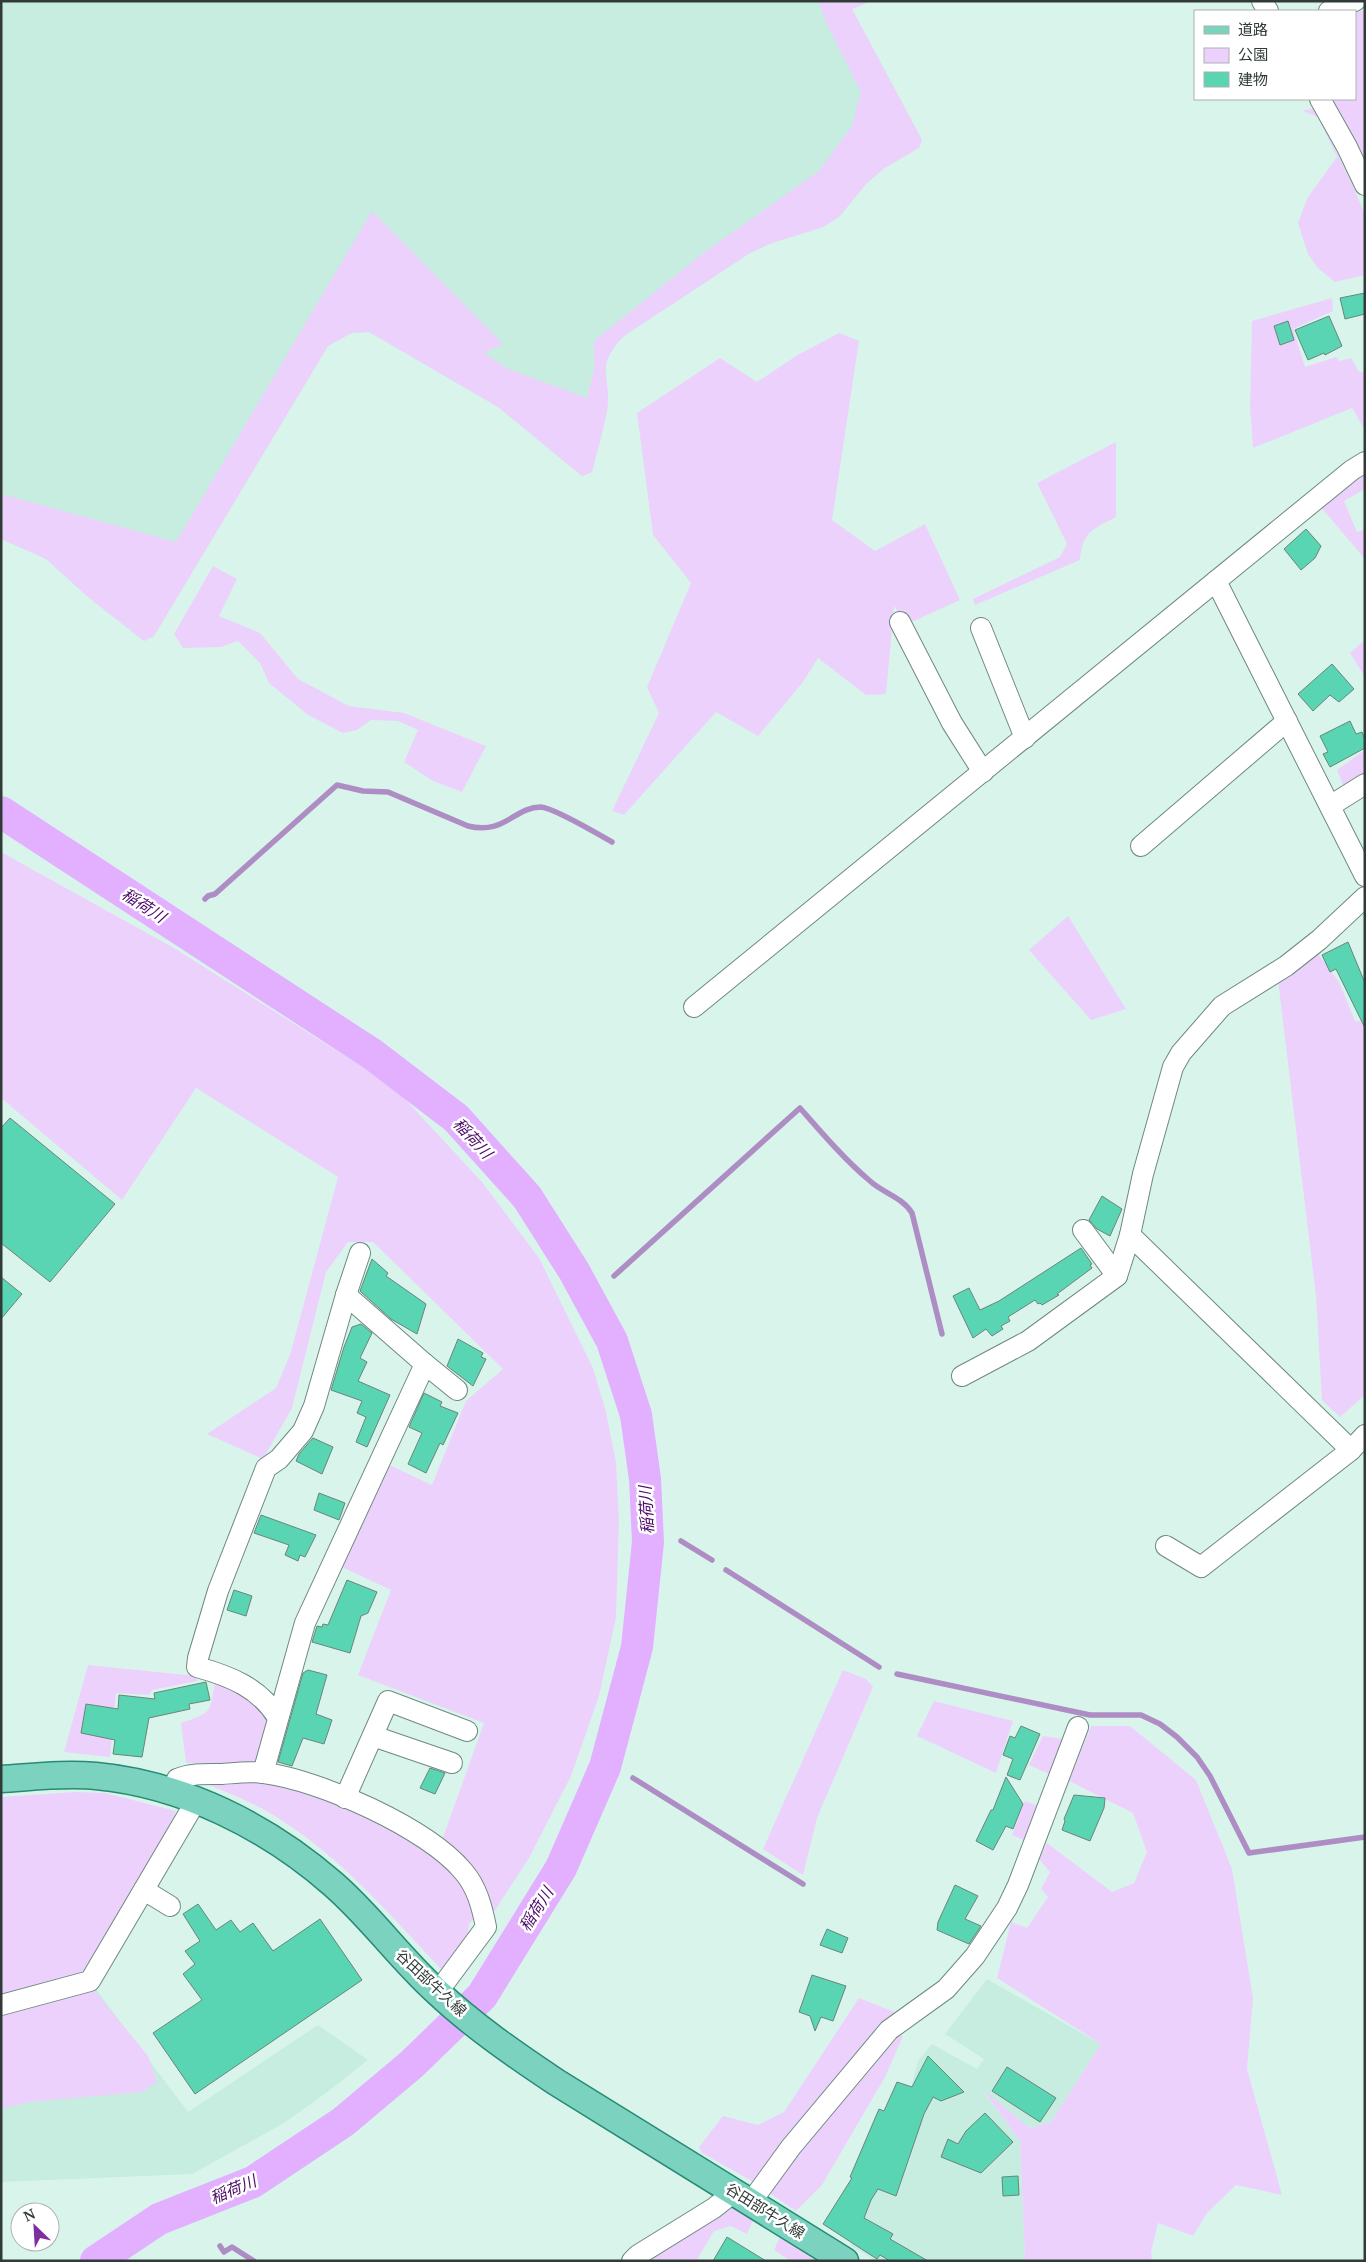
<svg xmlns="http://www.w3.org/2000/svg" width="1366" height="2262" font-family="'Noto Serif','Noto Sans JP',serif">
<rect width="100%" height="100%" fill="#d9f5eb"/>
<g fill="#c7ece0">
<path d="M1,1H871L852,9L922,140L919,148L883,169L867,183L839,217L823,227L772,243L750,253L624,336L611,350L606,363L607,410L592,472L582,476L498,407L369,332L352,333L340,338L328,346L154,636L144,641L88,597L46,559L1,539Z"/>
<path d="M987,1979L1101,2044L1051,2122L1030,2128L984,2092L1020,2141L1025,2261H876L850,2245L905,2111L918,2061L932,2044L977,2069L984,2059L945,2034Z"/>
<path d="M95,1988L188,2112L318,2025L368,2060L330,2090L284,2123L192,2174L1,2182V2012Z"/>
</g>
<g fill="#edd1fd">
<path d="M818,1H871L852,9L922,140L919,148L883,169L867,183L839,217L823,227L772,243L750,253L624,336C592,370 613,376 607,412C603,432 597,452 592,472L582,476L498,407L369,332L352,333L328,346L154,636L144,641L88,597L46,559L1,539V494L176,542L372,211L503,344L484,353L508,369L587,398L594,370V341L702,254L819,171L852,126L861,92L826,22Z"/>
<path d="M1365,10V166L1329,99H1355V13Z"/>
<path d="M1315,108L1354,188L1365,215V275L1335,282L1318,268L1308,254L1298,223L1308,197L1337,157L1318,117L1302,111Z"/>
<path d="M1332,298L1333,311L1293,329L1305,367L1336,357L1340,361L1351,358L1359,372H1365V430L1352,408L1253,448L1250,407L1252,321Z"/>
<path d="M839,333L859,341L832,520L875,551L925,524L960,600L907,624L894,606L886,694L866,695L818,658L803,682L758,736L716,712L624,815L612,811L659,713L647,687L691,583L653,535L637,413L720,358L757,382L796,356Z"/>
<path d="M1116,442V517C1093,529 1082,532 1080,560L975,605L973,599L1060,557L1067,544L1037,483Z"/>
<path d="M1365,470L1363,490L1344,501L1357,532L1365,529L1364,558L1320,506Z"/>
<path d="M213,566L237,579L219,616L260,633L298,679L349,706L404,713L486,746L462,792L433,781L404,762L418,730L398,721L371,720L357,730L343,733L308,715L269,683L260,663L238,641L221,647L183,648L174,634Z"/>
<path d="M1365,640V677L1350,653Z"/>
<path d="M1365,750V773L1344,787L1337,770Z"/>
<path d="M1,852L174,948L361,1066L405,1099L482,1182L539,1258L593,1368L606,1412L616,1462L619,1520L616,1617L599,1696L571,1776L529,1858L492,1915L441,1843L484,1723L358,1675L391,1590L342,1567L387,1464L432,1485L466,1401L503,1369L373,1242H348L326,1272L292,1408L263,1459L207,1434L276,1388L290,1355L338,1177L196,1088L122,1200L1,1098Z"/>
<path d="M1068,916L1126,1009L1091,1020L1029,950Z"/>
<path d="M1318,954L1339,982L1355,1021L1365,1022V1395L1340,1417L1322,1400L1316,1296L1278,980Z"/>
<path d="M88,1665L196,1676L197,1681L152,1690L149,1695L116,1693L110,1757L64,1752Z"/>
<path d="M843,1670L866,1679L873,1687L817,1818L803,1875L763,1849Z"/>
<path d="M215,1681L259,1700L269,1720L258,1766L186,1763L181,1723C212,1712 210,1714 215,1681Z"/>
<path d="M934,1701L1013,1721L996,1773L917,1736Z"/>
<path d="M1091,1726H1130L1196,1780L1232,1869L1253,1998L1247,2069L1282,2195L1236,2185L1207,2213L1193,2236L1158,2223L1151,2252L1152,2261H1025L1020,2141L983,2090L1030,2128L1051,2122L1101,2044L997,1978L1011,1922L1027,1928L1048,1897L1041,1889L1050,1872L1039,1859L1047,1843L1112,1892L1134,1883L1147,1852L1133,1813L1069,1781Z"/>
<path d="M1043,1736L1064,1739L1049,1774L1029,1765Z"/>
<path d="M220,1779L294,1785L384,1823L426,1853L449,1866L468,1889L476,1916L469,1924L467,1939L442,1970C391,1916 342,1858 278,1818C253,1802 226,1792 199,1781Z"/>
<path d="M76,1792L105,1793L176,1811L154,1859L79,1977L1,1998V1797Z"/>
<path d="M1025,1801L1038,1806L1024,1840L1012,1835Z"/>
<path d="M94,1990L148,2056L157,2082L143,2092L29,2102L1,2109V2014Z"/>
<path d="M859,1998L902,2015L757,2184L702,2153L699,2147L723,2116L758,2125L784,2112Z"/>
<path d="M892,2034L903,2036L885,2077L822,2185L796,2211L765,2190Z"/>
<path d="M733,2207L753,2220L747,2234L731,2226L714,2231L696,2261H645L714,2216Z"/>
<path d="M780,2237L817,2261H791L774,2250Z"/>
</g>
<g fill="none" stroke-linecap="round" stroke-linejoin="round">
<g stroke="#ad8dc3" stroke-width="5.5">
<path d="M205,899L208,896L215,894L337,785L363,791L388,792L468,826C505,835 514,807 541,807C554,808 598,834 612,842"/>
<path d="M614,1276L800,1108C822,1133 844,1159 870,1181C883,1193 902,1197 912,1213L942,1334"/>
<path d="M681,1541L712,1560"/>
<path d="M726,1570L879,1667"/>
<path d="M897,1674L1090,1715H1141L1160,1724L1177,1737L1197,1757L1210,1776L1249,1853L1365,1837"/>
<path d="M633,1778L803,1884"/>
<path d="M220,2246L224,2252L232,2247L254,2261"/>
</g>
<path stroke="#e3b0ff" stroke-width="32" d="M1,812L372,1054L456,1118L527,1197L574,1271L612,1341L636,1415L645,1479L648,1542L637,1647L605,1767L561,1868L482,1996L412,2064L343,2122L253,2182L159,2219L96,2261"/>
</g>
<g fill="#5ad5b4" stroke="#6a847c">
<path d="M1365,293V314L1345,319L1340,298Z"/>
<path d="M1329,316L1342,346L1325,355L1324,353L1308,360L1295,330Z"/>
<path d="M1288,321L1294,340L1280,345L1274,326Z"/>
<path d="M1306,529L1321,546L1315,558L1301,570L1284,549Z"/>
<path d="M1332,664L1354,689L1339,702L1330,695L1313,711L1298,694Z"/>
<path d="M1350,721L1356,734L1362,732L1365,740V748L1330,767L1323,754L1328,752L1320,736Z"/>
<path d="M1348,942L1365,983V1028L1336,969L1330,972L1322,955Z"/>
<path d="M10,1118L115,1204L50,1282L1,1243V1128Z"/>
<path d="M1102,1196L1122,1209L1110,1236L1097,1229L1089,1220Z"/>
<path d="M1081,1248L1092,1264L1090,1265L1092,1268L1057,1294L1059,1295L1042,1305L1040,1303L1038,1304L1035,1300L1008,1317L1010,1321L1001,1326L1003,1329L992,1336L986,1329L973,1338L953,1296L969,1288L980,1310L999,1301Z"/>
<path d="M372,1259L388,1273L386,1276L426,1304L417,1334L391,1319L360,1291Z"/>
<path d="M1,1277L22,1294L1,1319Z"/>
<path d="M361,1324L372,1333L360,1358L367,1362L358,1381L390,1395L367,1447L356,1442L366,1417L357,1413L362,1401L331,1390L344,1347L352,1327Z"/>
<path d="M458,1339L483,1353L481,1357L486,1359L473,1386L447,1366Z"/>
<path d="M424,1393L442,1402L440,1406L458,1413L443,1445L440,1443L426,1473L408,1464L422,1433L409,1427Z"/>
<path d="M313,1438L333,1447L322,1474L296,1461L299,1454Z"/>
<path d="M319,1493L345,1503L339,1520L314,1510Z"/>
<path d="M261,1515L316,1535L305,1557L300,1555L298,1561L285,1555L289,1545L254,1533Z"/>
<path d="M347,1580L377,1592L368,1613L361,1616L350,1653L312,1642L317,1626L322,1627L323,1624L328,1625Z"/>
<path d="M234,1590L252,1596L246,1616L227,1610Z"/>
<path d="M308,1670L327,1675L316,1714L332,1720L324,1744L303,1738L292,1766L278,1762L303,1673Z"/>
<path d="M206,1682L210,1700L189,1704L190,1709L149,1718L142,1757L113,1754L115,1740L81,1733L86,1704L118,1709L119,1695L155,1699L154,1693Z"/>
<path d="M1021,1726L1040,1734L1020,1780L1007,1775L1013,1759L1003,1755L1010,1736L1015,1738Z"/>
<path d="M430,1768L445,1773L435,1794L420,1788Z"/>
<path d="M1006,1777L1023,1804L1013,1829L1006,1826L993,1850L976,1841L991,1810H993Z"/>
<path d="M1074,1795L1105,1798L1104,1808L1090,1841L1062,1830L1065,1821L1064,1819Z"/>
<path d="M955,1885L978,1896L965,1919L981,1926L969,1944L937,1930L938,1922Z"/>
<path d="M198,1904L216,1930L231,1920L240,1932L253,1923L273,1951L320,1919L362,1980L195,2094L153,2033L202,2000L183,1974L195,1964L185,1951L200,1941L183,1914Z"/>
<path d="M827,1929L848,1938L842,1953L820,1945Z"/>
<path d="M812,1975L846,1986L833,2021L821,2017L815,2031L810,2016L799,2012Z"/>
<path d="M928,2056L964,2092L941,2101L933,2097L924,2114L896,2196L878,2189L871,2200L864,2218L893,2234L890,2239L928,2261H890L880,2255L877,2259L823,2224L852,2178L850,2177L879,2109L884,2111L897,2082L912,2087Z"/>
<path d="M1007,2067L1056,2098L1040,2122L992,2091Z"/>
<path d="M985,2113L1013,2142L981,2173L941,2157L948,2139L958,2144L966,2131Z"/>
<path d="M1018,2176L1019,2195L1003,2196L1002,2177Z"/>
<path d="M727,2237L766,2261H713Z"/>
</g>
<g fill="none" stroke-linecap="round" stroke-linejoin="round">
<g stroke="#6f8981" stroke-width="22">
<g id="minor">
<path d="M1262,1L1268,11"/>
<path d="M1329,11L1355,1"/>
<path d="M1320,99L1347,147L1365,185"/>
<path d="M1216,581L1365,876"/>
<path d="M900,622L952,723L983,772"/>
<path d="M981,628L1025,738"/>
<path d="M1330,806L1365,784"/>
<path d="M1141,846L1287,721"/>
<path d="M694,1007L1352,470L1365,462"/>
<path d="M1083,1230L1117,1276"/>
<path d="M1130,1235L1351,1450"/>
<path d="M346,1295L360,1253"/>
<path d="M425,1364L457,1390"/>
<path d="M962,1376L1028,1341L1117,1276L1130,1235L1143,1174L1173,1067L1181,1053L1222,1006L1286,966L1319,940L1365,897"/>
<path d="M1166,1546L1201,1567L1351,1450L1365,1435"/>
<path d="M373,1736L452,1763"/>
<path d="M263,1773L305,1623L425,1364L346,1295L314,1406L303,1431L279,1459L266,1468L218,1591L198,1658L197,1667C230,1676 260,1688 278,1718"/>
<path d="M172,1792L177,1779C192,1773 206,1774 222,1774C235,1773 250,1771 264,1773C320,1780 427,1828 463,1871C477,1887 482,1907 486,1927L446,1981L436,1991"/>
<path d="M345,1798L388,1701L467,1731"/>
<path d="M144,1890L170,1906"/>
<path d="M1,2005L90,1981L196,1801"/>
<path d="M751,2202L791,2147L889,2030L946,1989L975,1956L1007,1908L1018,1885L1078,1727"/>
<path d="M632,2261L638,2255L714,2208L734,2192"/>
</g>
</g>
<g stroke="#288a74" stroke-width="29">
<path id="major" d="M1,1779C33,1777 64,1773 96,1776C183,1784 268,1827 333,1884C370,1916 399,1957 435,1990C472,2025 514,2054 556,2082L845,2261"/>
</g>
<use href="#minor" stroke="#fff" stroke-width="20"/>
<use href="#major" stroke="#7bd3bf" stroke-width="26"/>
</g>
<g text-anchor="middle" stroke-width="5" stroke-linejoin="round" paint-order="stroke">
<g font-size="15" fill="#303b37" stroke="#fff">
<text transform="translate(431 1983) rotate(43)" y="5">谷田部牛久線</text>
<text transform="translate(765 2211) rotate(32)" y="5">谷田部牛久線</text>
</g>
<g font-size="16" font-style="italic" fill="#4d0a68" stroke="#fff">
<text transform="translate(144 905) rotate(33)" y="6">稲荷川</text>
<text transform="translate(473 1138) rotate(47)" y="6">稲荷川</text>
<text transform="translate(646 1510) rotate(-93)" y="6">稲荷川</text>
<text transform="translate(536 1909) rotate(-58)" y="6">稲荷川</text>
<text transform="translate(233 2189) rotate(-23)" y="6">稲荷川</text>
</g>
</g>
<rect width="1366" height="2262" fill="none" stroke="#303b37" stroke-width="5"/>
<rect x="1194" y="10" width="162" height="90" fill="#ffffff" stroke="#acb1af"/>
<rect x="1204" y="26" width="25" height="8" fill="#7bd3bf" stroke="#acb1af"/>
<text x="1238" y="35" font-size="15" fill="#303b37">道路</text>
<rect x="1204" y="48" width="25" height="15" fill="#edd1fd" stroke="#acb1af"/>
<text x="1238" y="60" font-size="15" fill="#303b37">公園</text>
<rect x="1204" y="72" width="25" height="15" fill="#5ad5b4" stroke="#acb1af"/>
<text x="1238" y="85" font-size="15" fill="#303b37">建物</text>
<g transform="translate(35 2227) rotate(335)"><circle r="24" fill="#ffffff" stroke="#acb1af"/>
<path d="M0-4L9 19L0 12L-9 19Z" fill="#7d2e9f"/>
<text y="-8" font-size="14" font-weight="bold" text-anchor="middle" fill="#303b37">N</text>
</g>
</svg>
